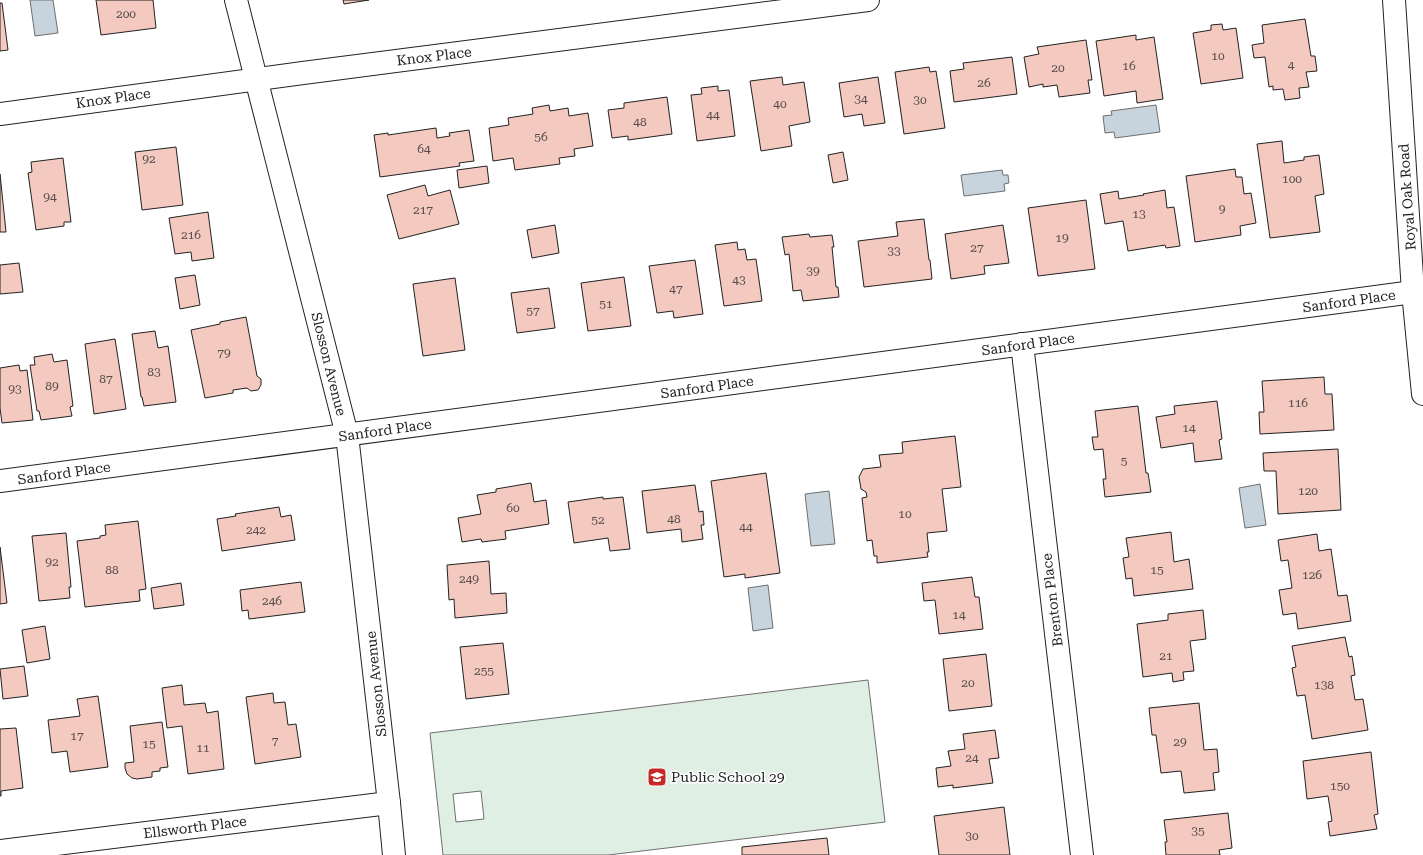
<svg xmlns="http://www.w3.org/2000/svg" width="1423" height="855" font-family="'Roboto Serif',serif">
<rect width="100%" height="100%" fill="#fff"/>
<path fill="#e0efe3" stroke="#6f6f6f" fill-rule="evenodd" d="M868,680L885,822L608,855H443L430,733ZM481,791L484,819L456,822L453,794Z"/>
<g fill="#c7d3dd" stroke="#6f6f6f">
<path d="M30,0H53L58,33L35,36Z"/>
<path d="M1156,105L1160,132L1115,138L1114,132L1105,133L1103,116L1112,115L1111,111Z"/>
<path d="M1002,170L1003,175H1008L1009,183L1004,184L1005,191L964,196L961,175Z"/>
<path d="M1260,484L1266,525L1245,528L1239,488Z"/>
<path d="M829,491L835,544L811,546L805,494Z"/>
<path d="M768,585L773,628L753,631L748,588Z"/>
</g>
<g fill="#f3c9c0" stroke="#222">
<path d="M96,0H153L156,28L101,35Z"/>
<path d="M343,0H369L344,4Z"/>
<path d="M0,3H2L8,50L0,51Z"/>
<path d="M1305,19L1311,56H1315L1317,71L1306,72L1309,87L1299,88L1300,98L1285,100L1283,89L1273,90V86L1269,87L1265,57L1254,58L1252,45L1264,43L1262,25Z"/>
<path d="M1222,24L1223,30L1236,28L1243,78L1201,84L1193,33L1211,30V25Z"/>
<path d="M1136,35V40L1154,37L1163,99L1137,103L1136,91L1104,96L1096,41Z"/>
<path d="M1086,40L1092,80H1088L1090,93L1059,97L1057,85L1043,87V84L1029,87L1024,57L1039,54L1037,47Z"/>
<path d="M1012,57L1017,94L954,102L950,71L964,69L963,63Z"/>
<path d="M929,67L930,72L936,71L945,128L904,134L895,72Z"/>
<path d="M782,77L783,85L804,82L810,122L789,126L792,146L761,151L750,81Z"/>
<path d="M878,77L885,123L864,126L862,114L844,117L839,83Z"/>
<path d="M718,86V91L729,90L735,136L697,141L691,95L702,94L701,88Z"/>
<path d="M667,97L672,134L628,140V136L612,138L608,110L624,108V103Z"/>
<path d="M549,105L550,111L568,108L569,116L588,113L593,146L574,149L575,156L559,158L560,164L515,170L513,158L493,161L489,128L509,125L508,118L533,114L532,108Z"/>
<path d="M436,128L437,138L450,136L449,133L469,130L474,161L459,163L460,166L380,177L374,135L388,133V135Z"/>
<path d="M1282,141L1284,163L1304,160V157L1319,155L1324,194L1315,196L1320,232L1270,238L1257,144Z"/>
<path d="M176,147L183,205L142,210L135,152Z"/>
<path d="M843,152L848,180L833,183L828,155Z"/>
<path d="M63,158L71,222H64V226L36,230L28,173L32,172L31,162Z"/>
<path d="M487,166L489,183L459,188L457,170Z"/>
<path d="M1235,169L1236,177H1242L1244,194L1251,193L1256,223L1240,226L1241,235L1195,242L1186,176Z"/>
<path d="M0,174L6,232H0Z"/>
<path d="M425,185L428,196L450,190L459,224L399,239L387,195Z"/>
<path d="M1165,190L1167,208L1174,207L1180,246L1166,248L1165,245L1128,251L1123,221L1105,224L1100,194L1118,191L1119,199L1144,195L1143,194Z"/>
<path d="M1086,200L1095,269L1038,276L1028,208Z"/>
<path d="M208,212L214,258L192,261L191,252L175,254L169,218Z"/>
<path d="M924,219L929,260H930L932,279L864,287L858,241L898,236L896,222Z"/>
<path d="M555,225L559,253L532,258L527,230Z"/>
<path d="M1003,225L1009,263L984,266L985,274L951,279L945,234Z"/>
<path d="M809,234L810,237L832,235L834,247H832L836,287H838L839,297L803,301L801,290L793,291L789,254L785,255L782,237Z"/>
<path d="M737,242L738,250L745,249L747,260L756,259L762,301L724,306L715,245Z"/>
<path d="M695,260L703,314L674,318L673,311L657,313L649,266Z"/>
<path d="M19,263L23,292L0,294V265Z"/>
<path d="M195,275L200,305L180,309L175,278Z"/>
<path d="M624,277L631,326L588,331L581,283Z"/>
<path d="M455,278L465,350L423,356L413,284Z"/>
<path d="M549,288L555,328L517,333L511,293Z"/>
<path d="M246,317L257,376L261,379V385L258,390L251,391L247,388L233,390V393L205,398L191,330L220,324V322Z"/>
<path d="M155,331L158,348L168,346L176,402L144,406L142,397H141L132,334Z"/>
<path d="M115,339L126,409L94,414L85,344Z"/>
<path d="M52,354L54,362L67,360L73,406L70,407L72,416L41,420L39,411H37L30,365H35L34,357Z"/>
<path d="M19,365L20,371L27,370L33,420L2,423L0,408V368Z"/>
<path d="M1324,377L1325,394H1332L1334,430L1260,434L1259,412H1264L1262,381Z"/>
<path d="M1217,401L1222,439L1219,440L1222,459L1195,462L1193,443L1161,448L1156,417L1175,414L1174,406Z"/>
<path d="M1138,406L1146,473H1148L1151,492L1105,497L1103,479H1106L1103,449L1094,450L1092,437H1098L1095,411Z"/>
<path d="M955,436L961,487L942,489L947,531L927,533L929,552H927L928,557L877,563V556H874L872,540L867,541L862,498L867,497L866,492L861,489L859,477L863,469L881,467L879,455L903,453L902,442Z"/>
<path d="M1338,449L1341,510L1278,514L1276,471H1264L1263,453Z"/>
<path d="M766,473L780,573L745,578V574L724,577L711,481Z"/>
<path d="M531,483L534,502L546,500L549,524L505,531L506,539L482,542L481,539L462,542L458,518L481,514L477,495L496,492V489Z"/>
<path d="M695,485L699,512L703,511L704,525H701L703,539L682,542L681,529L647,533L642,491Z"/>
<path d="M603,497V499L623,497L630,549L610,551L608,538L574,543L568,502Z"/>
<path d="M279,507L281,517L291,515L295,540L222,551L217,519L236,516L235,514Z"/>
<path d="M138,521L146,589L139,590L140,601L85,607L77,541L100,538V536L106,535L105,525Z"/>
<path d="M1171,532L1174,562L1189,559L1193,589L1134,596L1132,578L1126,579L1123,558L1129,557L1126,538Z"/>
<path d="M66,533L71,587H69L70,598L39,601L32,536Z"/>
<path d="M1317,534L1319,551L1331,549L1338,596L1347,595L1351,621L1298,629L1296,613L1283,615L1279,590L1292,588L1288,560L1281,561L1278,540Z"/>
<path d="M0,547L7,603L0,604Z"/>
<path d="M489,561L491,594L506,593L507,613L455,618L454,599L449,600L447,565Z"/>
<path d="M972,577L975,597H979L983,629L939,634L935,600L924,601L922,583Z"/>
<path d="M301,582L305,612L249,619L248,610L242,611L240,590Z"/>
<path d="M181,583L184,605L154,609L151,588Z"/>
<path d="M1203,610L1206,639L1190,641L1194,671L1183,672L1184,680L1173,682L1172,673L1143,677L1137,624L1168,620V614Z"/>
<path d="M45,626L50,659L27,663L22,630Z"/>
<path d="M1345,637L1349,657L1352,656L1355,675L1351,676L1355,700L1363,699L1368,730L1312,739L1305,695L1297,696L1292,668L1296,667L1292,646Z"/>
<path d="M503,643L509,694L466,699L460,647Z"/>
<path d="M986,654L992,706L949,711L943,659Z"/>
<path d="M24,666L28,696L3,699L0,669Z"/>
<path d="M182,685L184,705L205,703L207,713L218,711L224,769L188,774L182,726L167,728L162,688Z"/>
<path d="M273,693L274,703L285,702L288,725L296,724L301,757L255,764L246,697Z"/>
<path d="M98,696L108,767L70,772L67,751L52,753L48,720L80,716L77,699Z"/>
<path d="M1199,703L1204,750L1217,749L1219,772L1213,773L1215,790L1184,793L1181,771L1161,773L1156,735H1152L1149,708Z"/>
<path d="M162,722L168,767L160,768V771L152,772V777L137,779L132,778L127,774L125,768V763L134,762L130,726Z"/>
<path d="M16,728L23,788L1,791V796H0V729Z"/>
<path d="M995,730L999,758L989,759L993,783L953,788V785L938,787L936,768L951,766L948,751L965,749L963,734Z"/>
<path d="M1371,752L1378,814L1374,815L1377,829L1330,836L1328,822L1332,821L1328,796L1307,799L1303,761Z"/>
<path d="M1004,807L1010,855H939L934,816Z"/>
<path d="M1228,813L1232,848L1219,850L1220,855H1166L1165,842H1167L1164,820Z"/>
<path d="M827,838L829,855H742V847Z"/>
</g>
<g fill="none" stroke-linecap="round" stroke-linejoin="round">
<g stroke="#222" stroke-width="24">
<g id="minor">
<path d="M236,0L347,435L389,803L394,855"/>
<path d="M1394,0L1413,292L1423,394"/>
<path d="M0,114L303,73L868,0"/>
<path d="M1022,344L1082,855"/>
<path d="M0,481L1413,292"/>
<path d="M0,851L389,803"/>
</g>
</g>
<use href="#minor" stroke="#fff" stroke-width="22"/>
</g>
<defs>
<g id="school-square" transform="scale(1)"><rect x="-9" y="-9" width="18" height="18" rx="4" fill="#c62828" stroke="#fff"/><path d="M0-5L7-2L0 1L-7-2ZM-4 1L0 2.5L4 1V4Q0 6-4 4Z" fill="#fff"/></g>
</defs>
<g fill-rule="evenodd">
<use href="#school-square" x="657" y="777"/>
</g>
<g text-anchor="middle" stroke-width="3" stroke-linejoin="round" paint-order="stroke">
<g font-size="12" fill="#564c4a">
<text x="126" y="18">200</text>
<text x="1218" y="60">10</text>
<text x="1291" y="69">4</text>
<text x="1129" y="70">16</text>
<text x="1058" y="72">20</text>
<text x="984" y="87">26</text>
<text x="861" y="103">34</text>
<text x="920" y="104">30</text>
<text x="780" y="108">40</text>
<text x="713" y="119">44</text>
<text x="640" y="126">48</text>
<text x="541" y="141">56</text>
<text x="424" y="153">64</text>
<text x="149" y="163">92</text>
<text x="1292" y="183">100</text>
<text x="50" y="201">94</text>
<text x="1222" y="213">9</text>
<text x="423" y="214">217</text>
<text x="1139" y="218">13</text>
<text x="191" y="239">216</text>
<text x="1062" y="242">19</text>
<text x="977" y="252">27</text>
<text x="894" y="255">33</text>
<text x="813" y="275">39</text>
<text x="739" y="284">43</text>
<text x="676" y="293">47</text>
<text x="606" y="308">51</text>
<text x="533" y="315">57</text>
<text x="224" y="357">79</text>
<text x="154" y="376">83</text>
<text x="106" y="383">87</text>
<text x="52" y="390">89</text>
<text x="15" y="393">93</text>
<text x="1298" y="407">116</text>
<text x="1189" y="432">14</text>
<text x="1124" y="465">5</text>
<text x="1308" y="495">120</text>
<text x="513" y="512">60</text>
<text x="905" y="518">10</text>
<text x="674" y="523">48</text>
<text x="598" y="524">52</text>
<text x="746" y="531">44</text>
<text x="256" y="534">242</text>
<text x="52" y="566">92</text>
<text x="112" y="574">88</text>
<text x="1157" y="574">15</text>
<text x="1312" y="579">126</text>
<text x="469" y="583">249</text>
<text x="272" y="605">246</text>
<text x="959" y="619">14</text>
<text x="1166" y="660">21</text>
<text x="484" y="675">255</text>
<text x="968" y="687">20</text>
<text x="1324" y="689">138</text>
<text x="77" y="740">17</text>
<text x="275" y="745">7</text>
<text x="1180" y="746">29</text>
<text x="149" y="748">15</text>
<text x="203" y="752">11</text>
<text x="972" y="762">24</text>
<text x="1340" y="790">150</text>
<text x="1198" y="835">35</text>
<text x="972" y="840">30</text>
</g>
<g font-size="14" fill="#222" stroke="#fff">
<text transform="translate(434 56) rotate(-7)" y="5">Knox Place</text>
<text transform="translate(113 98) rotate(-8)" y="5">Knox Place</text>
<text transform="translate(1407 197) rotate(-94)" y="5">Royal Oak Road</text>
<text transform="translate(1349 301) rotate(-8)" y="5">Sanford Place</text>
<text transform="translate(1028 344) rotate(-8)" y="5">Sanford Place</text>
<text transform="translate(329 364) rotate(76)" y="5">Slosson Avenue</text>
<text transform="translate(707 387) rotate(-8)" y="5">Sanford Place</text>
<text transform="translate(385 430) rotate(-8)" y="5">Sanford Place</text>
<text transform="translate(64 473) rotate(-8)" y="5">Sanford Place</text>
<text transform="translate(1052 600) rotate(-97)" y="5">Brenton Place</text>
<text transform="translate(376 684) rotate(-96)" y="5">Slosson Avenue</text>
<text transform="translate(195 827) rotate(-7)" y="5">Ellsworth Place</text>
</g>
<g font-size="14" fill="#222" stroke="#fff" text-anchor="start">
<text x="671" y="782">Public School 29</text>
</g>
</g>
</svg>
